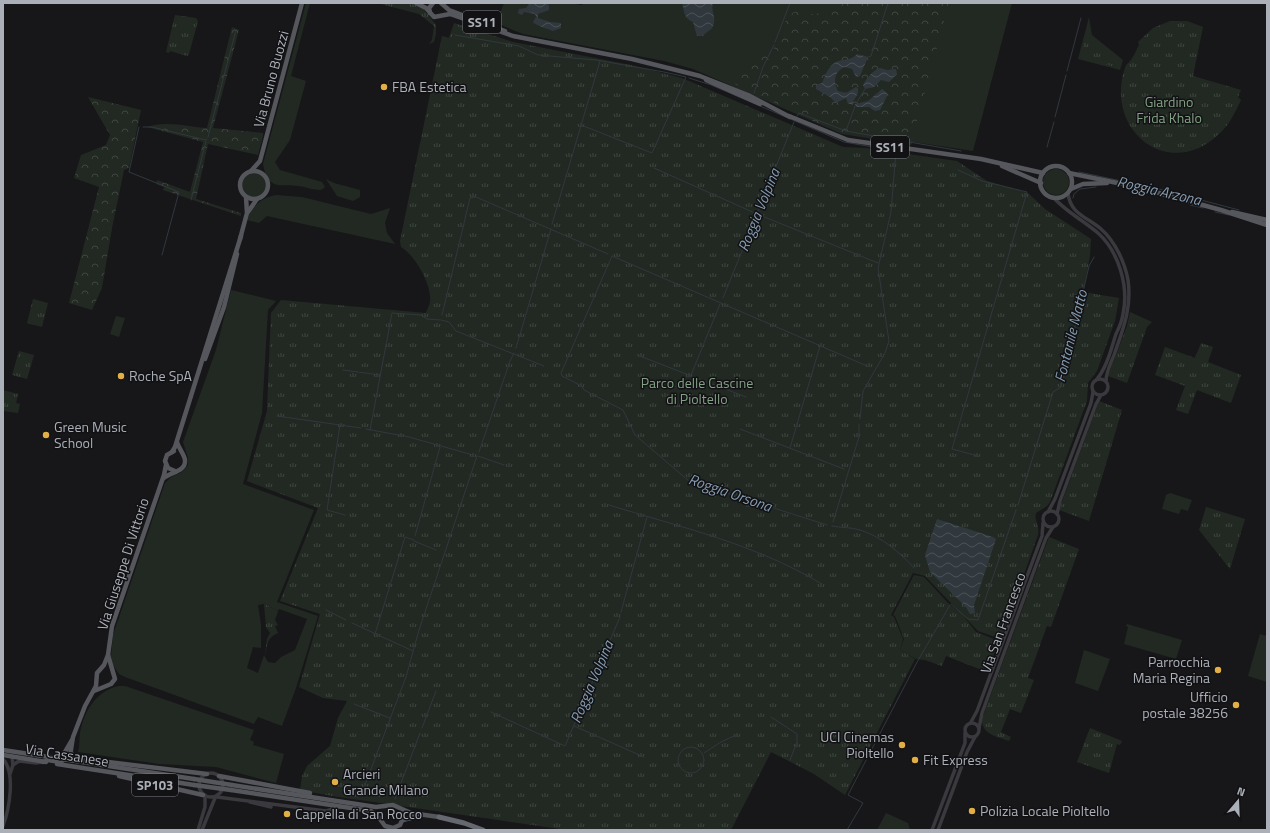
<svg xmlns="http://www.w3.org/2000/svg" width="1270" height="833" font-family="'Titillium Web',sans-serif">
<defs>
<pattern id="forest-crowns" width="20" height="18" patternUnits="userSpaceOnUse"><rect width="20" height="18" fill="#222923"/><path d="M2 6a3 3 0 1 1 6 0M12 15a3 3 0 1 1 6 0" fill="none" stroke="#3f4641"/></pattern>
<pattern id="park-tufts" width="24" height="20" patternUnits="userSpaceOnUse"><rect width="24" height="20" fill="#222923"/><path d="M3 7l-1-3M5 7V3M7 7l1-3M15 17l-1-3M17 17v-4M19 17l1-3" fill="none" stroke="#3f4641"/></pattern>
<pattern id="water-waves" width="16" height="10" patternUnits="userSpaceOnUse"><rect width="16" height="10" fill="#30383e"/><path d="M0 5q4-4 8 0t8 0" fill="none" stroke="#4b5258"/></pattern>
</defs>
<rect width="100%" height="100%" fill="#171719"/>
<g fill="#222923" fill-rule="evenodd">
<path d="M306,3H310L291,76L306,81L290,140L275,162L280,170L322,182L325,187L321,190C313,190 306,187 299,186C280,184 268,191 263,164Z"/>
<path d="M504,3H568L582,5L583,3H1012L973,151L913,142L911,145L842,134L693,69L664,61L523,34L496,23Z"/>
<path d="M1089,17L1092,35L1123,60L1120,70L1078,59Z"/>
<circle cx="1056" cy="182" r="13"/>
<circle cx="254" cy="185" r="13"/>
<path d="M326,179L334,183L360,190V197L353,201L337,196Z"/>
<path d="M276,195L302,197L371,214L390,208L385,223L387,233L395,244L267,216L259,223L247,220C252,206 261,198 276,195Z"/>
<path d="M231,290L276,301L268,310L262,413L243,484L314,510L277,602L318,616L296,688L282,726L258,717L254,724L125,677L119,674L113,665L111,657L113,635L165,483L171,477L182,472L188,465V458L183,442L216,350ZM264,604L278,611L279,609L307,619L295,650L281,657L275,663L268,662L264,655L258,673L247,668L253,647L261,648V625L258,605Z"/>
<path d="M116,316L125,318L119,337L110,334Z"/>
<path d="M1170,493L1192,500L1188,511L1181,509L1179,514L1162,509L1166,495Z"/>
<path d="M1127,624L1182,640L1176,659L1124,644L1128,627L1126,626Z"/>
<path d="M1260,634L1267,636V682L1248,676Z"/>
<path d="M1084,650L1110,659L1098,691L1075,683Z"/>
<path d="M119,686H125L254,730L250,740L254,742L253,745L284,754L276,783L216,767L159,764L78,752C80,746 79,739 80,733C84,711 96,691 119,686Z"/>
<path d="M886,813L908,823L910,830H877Z"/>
</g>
<g fill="url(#forest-crowns)">
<path d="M843,3H949L911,143L844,134L815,122L735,84L745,59L758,64L765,48L773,52C777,41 785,12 798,11C803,10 808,14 813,14C822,14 824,9 837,11Z"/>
<path d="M232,27L239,30L213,128L263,133V136L258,155L208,144L196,199L241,213V216L163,190L164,187L156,184L157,180L190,192L203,142L147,127C166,120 188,127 207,128Z"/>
<path d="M88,97L141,110L129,168L124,170L112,228L102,288L92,310L69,303L99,187L74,178L81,155L106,145L110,135Z"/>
</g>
<g fill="url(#park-tufts)">
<path d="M377,3H413L422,7L436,25V34L434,42L429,44L432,40L434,26L419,14Z"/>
<path d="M175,15L196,18L198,21L189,54L187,56L170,51L169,53L166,52Z"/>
<path d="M1170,21H1187L1203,27L1193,76L1241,90L1238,97L1241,100C1235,112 1230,124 1220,133C1169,183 1104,130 1125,68C1126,64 1128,64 1130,61C1134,57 1136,50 1139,45L1138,42L1153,28Z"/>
<path d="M454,23L513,42L631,65L682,78L843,147L865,148L957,161L987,181L1028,193L1045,209L1091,239L1090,256L1083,292L1119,298L1115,321L1097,371L1088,383L1087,401L1050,502L1047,506L1036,513C1034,521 1040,526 1038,535L1001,639L978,631L925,576L913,573L891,615L894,617L903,639L900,650L915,659L845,795L814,774L771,752L731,830H567L332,796L300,790L302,776L307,766L330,746L338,718L347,701L323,698L299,687L320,614L280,601L318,508L247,481L267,411L271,313L281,300L426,313C427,309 430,305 430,301C432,285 415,255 401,247L400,241L442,36L449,38Z"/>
<path d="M1085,39L1118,59L1115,67L1081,57Z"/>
<path d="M33,299L48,303L42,327L27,323Z"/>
<path d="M1130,312L1152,322L1147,327L1127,383L1108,376L1127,326Z"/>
<path d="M1201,343L1213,347L1208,362L1241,375L1231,403L1197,390L1188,414L1176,410L1185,386L1155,375L1165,347L1195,358Z"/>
<path d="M19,351L34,355L27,379L12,375Z"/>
<path d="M3,390L18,394L16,403L20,404L18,413L3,411Z"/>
<path d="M1099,401L1122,410L1089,521L1059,510Z"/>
<path d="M1206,507L1245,519L1230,569L1199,530Z"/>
<path d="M1049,537L1079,549L1051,627L1047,626L1028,678L1034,680L1021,713L1010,709L1001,732L1011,737L1009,741C998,737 981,734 982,719Z"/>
<path d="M914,575L924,577L948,603L961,613L976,632L999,641L987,672L946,656L942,666L925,660L916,659L900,650L904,639L895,616L893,615Z"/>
<path d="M264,604L278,611L275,620L278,625L275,626L278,633C266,638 268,644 265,656L267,639L270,633L266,627Z"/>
<path d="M1090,728L1122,741L1120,745L1117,744L1109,773L1077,762Z"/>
</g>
<g fill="url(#water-waves)">
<path d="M530,3H545L549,5V10L538,14V18L550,22L561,23V28L553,31C546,28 539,27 533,22L536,17L535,14L524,12L522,15L518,13L519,9L526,8Z"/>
<path d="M682,3H713C710,11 718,18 712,28C710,31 705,32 703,36H697L693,22C683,18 685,12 682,3Z"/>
<path d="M857,54L868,57L860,76L856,77L852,69L845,67C834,71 833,82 838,91L846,93L856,87L858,88V93L852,104H848L846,98L836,103L830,97L816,89V85L822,83C826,73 830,62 842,60C849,59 852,59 857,54Z"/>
<path d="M880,68L887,70L896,69L897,74L889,82L881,80L874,87L865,89L863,85C866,79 873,70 880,68Z"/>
<path d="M882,89L886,92L887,96L880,110L875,111L869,107H856L855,104L868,101Z"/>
<path d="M937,519L993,537L996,539L974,605L975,613L970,614L966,607L930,572L925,555Z"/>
</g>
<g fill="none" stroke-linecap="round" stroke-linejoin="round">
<g stroke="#30383e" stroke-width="1">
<path d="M455,35L519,46L538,55L596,60L664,72L686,77L652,153L581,125"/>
<path d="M775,42L790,3"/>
<path d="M868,57L871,56L888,3"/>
<path d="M1067,71L1081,18"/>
<path d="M689,78L711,85L844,142L896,151L891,212L878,268L889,341L885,353L863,391L860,419"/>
<path d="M754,93L763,67L774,45"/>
<path d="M857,102L865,89"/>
<path d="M797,116L799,113L846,131L855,106"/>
<path d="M1055,117L1066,75"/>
<path d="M139,127L129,172L179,192L162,255"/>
<path d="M143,127H152L206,140L207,139"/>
<path d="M846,131L961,151"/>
<path d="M208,137L236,30"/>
<path d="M1047,147L1054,122"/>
<path d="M654,168L757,214L878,263"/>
<path d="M958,170L982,181L1027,192L952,449L978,456"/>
<path d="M1079,172L1159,189L1239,210"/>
<path d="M1073,198L1074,194L1080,189L1096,187"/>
<path d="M191,200L206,141"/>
<path d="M1190,205L1203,208"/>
<path d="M1215,212L1229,215"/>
<path d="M552,224L600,61"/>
<path d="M612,256L561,373L562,376L582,386L584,390L623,410L635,435L689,481L827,525"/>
<path d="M612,256L867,366"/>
<path d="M723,298L794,122"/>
<path d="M442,315L470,198L476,197L608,254"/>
<path d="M441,320L449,322L456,331L544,366"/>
<path d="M516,348L551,229"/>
<path d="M637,355L746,397"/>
<path d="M343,370L380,375"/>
<path d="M691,375L720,304"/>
<path d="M277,416L361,428"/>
<path d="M340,425L327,510L345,515"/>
<path d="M366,429L409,437L473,455"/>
<path d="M740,429L844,469"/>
<path d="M370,430L392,313L421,315L427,319L440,320"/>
<path d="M790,448L820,346"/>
<path d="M479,452L510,361L514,353"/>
<path d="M478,456L504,465"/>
<path d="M609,505C680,527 755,544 820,583"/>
<path d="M1018,505L1053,392L1061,387L1089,266L1094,257"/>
<path d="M833,522L859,437V424"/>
<path d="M832,526C841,528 851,527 860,530C880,536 900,552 914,568"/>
<path d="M415,536L440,447"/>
<path d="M414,541L436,550"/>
<path d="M951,604L968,619L978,620L1016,510"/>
<path d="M326,610L346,620"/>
<path d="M621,612L647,517"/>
<path d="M352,623L413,651"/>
<path d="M375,634L405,537L414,540"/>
<path d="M354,704L390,718"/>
<path d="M491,712L565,746L620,617"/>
<path d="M771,717L797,734V742L790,760"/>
<path d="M574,726L644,757"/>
<path d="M422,728L436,691"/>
<circle cx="691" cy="760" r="13"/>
<path d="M704,753L721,742L736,735"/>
<path d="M363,790L406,677L419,630L477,456"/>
<path d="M395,799L420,733"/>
<path d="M847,830L863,803L848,795L916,664L950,605"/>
</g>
<g stroke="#39393e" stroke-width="3.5">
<path d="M1068,193C1070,214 1087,217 1101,229C1115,241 1125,263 1128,280C1132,308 1123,329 1114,355C1111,363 1106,372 1106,381"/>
<path d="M1053,197C1066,212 1083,220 1098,233C1119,252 1129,287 1123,314C1122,321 1119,328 1116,334C1111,349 1107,367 1097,379"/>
<circle cx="1100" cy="387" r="8"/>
<circle cx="1051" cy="519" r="8"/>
<path d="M1048,512L1055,499L1091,403L1093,392"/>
<path d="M1057,514L1060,501L1096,404L1101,395"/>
<path d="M971,722L977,711L1042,536L1043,523"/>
<circle cx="972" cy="730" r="7"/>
<path d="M979,728L982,713L1046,538L1053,527"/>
<path d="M3,759C16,773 9,810 3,826"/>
<path d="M13,765L19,761L36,763L43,762"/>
<circle cx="211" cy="785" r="12"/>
<path d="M10,774L13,765L12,757"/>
<path d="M217,797L326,811L340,807"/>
<path d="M250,802L271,807"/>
<path d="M198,830L205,807V796"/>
<path d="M202,830L215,798"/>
<path d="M932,830L965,743V733"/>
<path d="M938,830L967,752L975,737"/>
</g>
<g stroke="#55575d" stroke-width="4.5">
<path d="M416,3L426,8L434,17L450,14L513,36L632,59L700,76L748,95L790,117"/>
<path d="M441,3L449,10L505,31"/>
<path d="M430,13L429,8L433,3"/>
<path d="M706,80L760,104"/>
<path d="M789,116L848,140L981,159L1043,173"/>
<path d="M1002,166L1041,183"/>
<circle cx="1056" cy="182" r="16"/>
<circle cx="254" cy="185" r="14"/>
<path d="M251,171L260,161L302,3"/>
<path d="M1069,173L1137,187L1221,210L1267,225"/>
<path d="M1071,189L1083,184L1107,183"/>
<path d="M248,212L257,199"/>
<path d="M1232,212L1267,220"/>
<path d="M240,239L247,213L246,197"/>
<path d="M205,359L224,307L237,254"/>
<path d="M174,451L167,455L165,461L168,468L175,471"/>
<path d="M172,452L175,447L241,236"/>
<path d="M164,478C170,472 186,472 185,460C184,454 179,449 177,442"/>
<path d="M94,691L111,684L115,679L108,655"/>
<path d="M3,750L194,779"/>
<path d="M71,753L75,758L207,774"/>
<path d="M3,755L46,762"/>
<path d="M61,759L72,740"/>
<path d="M43,762L48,760L60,762L70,756L73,737L85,706L96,686L97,673L104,665L108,655L112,626L164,475L166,465"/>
<path d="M57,764L194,785"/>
<path d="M119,776L203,795"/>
<path d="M219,776L310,793"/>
<path d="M232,785L376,807L393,805L411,813L439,817"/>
<path d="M231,790L371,811L381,820"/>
<path d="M380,819L385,826L393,828L400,825L403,818"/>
<path d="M403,820L419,816"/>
</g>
<path stroke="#65686e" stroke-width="5" d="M439,817L464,823L483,830"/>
<g stroke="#55575d" stroke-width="4.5">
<path d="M194,779L232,785"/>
<path d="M194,785L231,790"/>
</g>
</g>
<g fill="#e2af46" stroke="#121214" stroke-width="1.5">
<circle cx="384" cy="87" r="4"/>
<circle cx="121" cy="376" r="4"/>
<circle cx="46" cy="435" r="4"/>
<circle cx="1218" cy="670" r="4"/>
<circle cx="1236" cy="705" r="4"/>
<circle cx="902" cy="745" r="4"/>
<circle cx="915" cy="760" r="4"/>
<circle cx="335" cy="782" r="4"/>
<circle cx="972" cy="811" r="4"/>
<circle cx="287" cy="814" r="4"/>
</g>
<g text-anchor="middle" stroke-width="3" stroke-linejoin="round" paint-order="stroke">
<g fill="#121214" stroke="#7d8087" stroke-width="1">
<rect x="463" y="11" width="38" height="22" rx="3"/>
<rect x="871" y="136" width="38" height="22" rx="3"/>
<rect x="132" y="774" width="46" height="22" rx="3"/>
</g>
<g font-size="13" font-weight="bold" fill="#abafb8">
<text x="482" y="27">SS11</text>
<text x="890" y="152">SS11</text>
<text x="155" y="790">SP103</text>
</g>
<g font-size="14" fill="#abafb8" stroke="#121214">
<text transform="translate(271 79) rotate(-75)" y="5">Via Bruno Buozzi</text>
<text transform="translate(123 564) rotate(-72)" y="5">Via Giuseppe Di Vittorio</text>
<text transform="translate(1003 623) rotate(-70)" y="5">Via San Francesco</text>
<text transform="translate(67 755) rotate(9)" y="5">Via Cassanese</text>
</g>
<g font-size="14" fill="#abafb8" stroke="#121214" text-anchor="start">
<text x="392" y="92">FBA Estetica</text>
<text x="129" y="381">Roche SpA</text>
<text x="54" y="432">Green Music<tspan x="54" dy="16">School</tspan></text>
<text x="1210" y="667" text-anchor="end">Parrocchia<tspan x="1210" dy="16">Maria Regina</tspan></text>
<text x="1228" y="702" text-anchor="end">Ufficio<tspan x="1228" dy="16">postale 38256</tspan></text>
<text x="894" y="742" text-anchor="end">UCI Cinemas<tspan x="894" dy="16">Pioltello</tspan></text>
<text x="923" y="765">Fit Express</text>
<text x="343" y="779">Arcieri<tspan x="343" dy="16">Grande Milano</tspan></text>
<text x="980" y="816">Polizia Locale Pioltello</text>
<text x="295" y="819">Cappella di San Rocco</text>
</g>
<g font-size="14" fill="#83a185" stroke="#121214">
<text x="1169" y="107">Giardino<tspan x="1169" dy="16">Frida Khalo</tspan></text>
<text x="697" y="388">Parco delle Cascine<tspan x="697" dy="16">di Pioltello</tspan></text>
</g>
<g font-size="15" font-style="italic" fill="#859bb0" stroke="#121214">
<text transform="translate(1159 191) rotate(13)" y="5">Roggia Arzona</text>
<text transform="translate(759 210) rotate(-68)" y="5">Roggia Volpina</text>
<text transform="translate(1071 336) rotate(-76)" y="5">Fontanile Matto</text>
<text transform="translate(730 493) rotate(19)" y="5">Roggia Orsona</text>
<text transform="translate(592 682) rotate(-67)" y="5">Roggia Volpina</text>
</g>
</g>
<rect width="1270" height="833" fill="none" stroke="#abafb8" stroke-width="8"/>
<g transform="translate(1238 801) rotate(19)" stroke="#121214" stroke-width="3" paint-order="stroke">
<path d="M0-3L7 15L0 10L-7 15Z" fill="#abafb8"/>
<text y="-6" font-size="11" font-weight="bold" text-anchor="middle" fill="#abafb8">N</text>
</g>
</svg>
